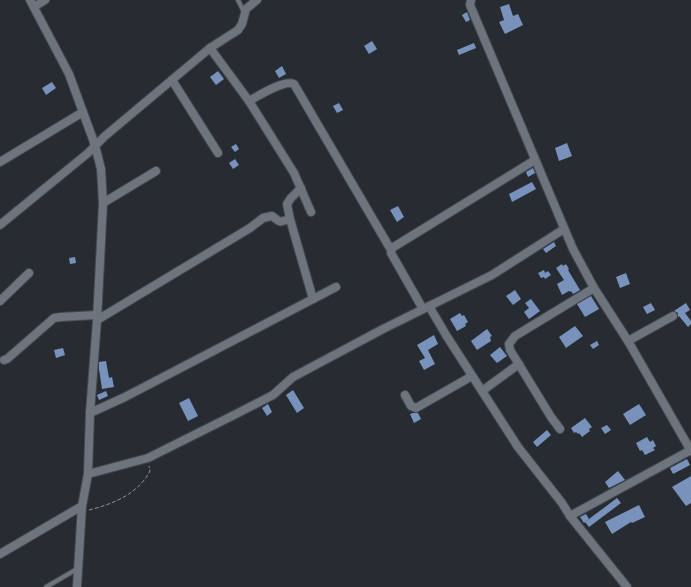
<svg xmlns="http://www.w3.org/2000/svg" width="691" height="587" font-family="Cabin,sans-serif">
<rect width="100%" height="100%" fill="#272c33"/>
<g fill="#7992bc">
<path d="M509,4L513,16L518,14L523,25L505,34L499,22L504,20L500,7Z"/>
<path d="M467,12L470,20L466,22L462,15Z"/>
<path d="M372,41L377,49L369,54L364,46Z"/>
<path d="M474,43L476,48L459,55L457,50Z"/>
<path d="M282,66L286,74L279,78L275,71Z"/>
<path d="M218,71L224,79L216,85L210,77Z"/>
<path d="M52,82L56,88L46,95L42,88Z"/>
<path d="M339,103L343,110L337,113L333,106Z"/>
<path d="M567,143L572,156L559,161L555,148Z"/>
<path d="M236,144L239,149L235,152L231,147Z"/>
<path d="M235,159L239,165L233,169L229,163Z"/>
<path d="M533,168L535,173L528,177L526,172Z"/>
<path d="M532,182L536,189L512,202L509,194Z"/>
<path d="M398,206L404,217L397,222L390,210Z"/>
<path d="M554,242L556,246L546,253L543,249Z"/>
<path d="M75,257L76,263L70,264L69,258Z"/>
<path d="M562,264L563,266L566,264L569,269L568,270L580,290L573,294L571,291L570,292L569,291L562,295L557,284L564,280L556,268Z"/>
<path d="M544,270L545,273L548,271L551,275L545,279L544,277L541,278L538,273Z"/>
<path d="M626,273L630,284L620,288L616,277Z"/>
<path d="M515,290L521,299L513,305L506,296Z"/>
<path d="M591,296L599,309L585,317L577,304Z"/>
<path d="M531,299L540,311L529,319L524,312L529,308L525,303Z"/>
<path d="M651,303L655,310L647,314L643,307Z"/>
<path d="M686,303L690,310L685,313L691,321V324L688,327L679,316L678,317V313L674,311Z"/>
<path d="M460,313L462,316L464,315L468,322L465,324L466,326L457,331L450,319Z"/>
<path d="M575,326L583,336L566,348L559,337Z"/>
<path d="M487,329L492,336L490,337L491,341L477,350L471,341Z"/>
<path d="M434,335L438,344L428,350L435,364L424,370L419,361L425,358L417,345Z"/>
<path d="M597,341L599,345L593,349L590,345Z"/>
<path d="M500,347L507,356L497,363L490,355Z"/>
<path d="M63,348L65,355L56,358L54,350Z"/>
<path d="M106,361L109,378L112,377L114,387L102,389L99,369V362Z"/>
<path d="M293,390L304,408L297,413L286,395Z"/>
<path d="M106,391L108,396L99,400L97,395Z"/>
<path d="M189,398L198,416L188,421L179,403Z"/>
<path d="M268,404L272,412L267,416L262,408Z"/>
<path d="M639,404L646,415L630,425L623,414Z"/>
<path d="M413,413H418L421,419L414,423L410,414Z"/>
<path d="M585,418L592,427L589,429L590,431L582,437L579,433L578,434L576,432L574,433L571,428Z"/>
<path d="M607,425L611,430L605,434L601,428Z"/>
<path d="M547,430L551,435L537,447L533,442Z"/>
<path d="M647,437L650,442L653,440L656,446L653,448L655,450L645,455L642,450L640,451L636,443Z"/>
<path d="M687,459L690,465L673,474L670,468Z"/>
<path d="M618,471L625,480L609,488L605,482Z"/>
<path d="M691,476V503L686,506L672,487Z"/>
<path d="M617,498L621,503L589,527L585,522Z"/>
<path d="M639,505L645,517L632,523L631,522L612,534L605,522Z"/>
<path d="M586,514L589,519L584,523L580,517Z"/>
</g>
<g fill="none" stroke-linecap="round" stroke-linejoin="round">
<g stroke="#44474e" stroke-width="6">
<g id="lane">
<path d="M238,0L244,12"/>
<path d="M46,587L77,569"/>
</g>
</g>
<g stroke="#44474e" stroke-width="10">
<g id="street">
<path d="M30,0L69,74L95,145L101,169L103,203L97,320L90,413L88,474L82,506L77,587"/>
<path d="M471,0L470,5L573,249L594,288L628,341L691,451"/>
<path d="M34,7L45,0"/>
<path d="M210,48L249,101L294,173L311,212"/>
<path d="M172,80L218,153"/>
<path d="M249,101C258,96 285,79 294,84L391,250"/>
<path d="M0,162L83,112"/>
<path d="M103,203L156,171"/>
<path d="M290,219L313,299"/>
<path d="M0,225L88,153L105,136L210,48L238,30L242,24L246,9L257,0"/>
<path d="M0,301L29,273"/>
<path d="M429,306L446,335L518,447L562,503L570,516L627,587"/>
<path d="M423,309L391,253L392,248L535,160"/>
<path d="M97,320L250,228L263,218L272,216C281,222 277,223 290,219L287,204L291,198L301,188"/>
<path d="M628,341L673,316"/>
<path d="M4,360L7,359L54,318L61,317L96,315"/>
<path d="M482,391L519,364"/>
<path d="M405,395L411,406L416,408L472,376"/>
<path d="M90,413L125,397L336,287"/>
<path d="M560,429L551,417L515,358L510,350L509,344L515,336L594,288"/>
<path d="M88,474L148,458L238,413L273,395L293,377L383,329L492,275L564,229"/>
<path d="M570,516L691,450"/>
<path d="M0,554L82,506"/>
</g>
</g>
<path stroke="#8f9399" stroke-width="1" stroke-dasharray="4 2" stroke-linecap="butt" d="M89,510C113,504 138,494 150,471L149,466"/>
<use href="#lane" stroke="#6e747d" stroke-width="4"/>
<use href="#street" stroke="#6e747d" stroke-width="8"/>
</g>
</svg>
